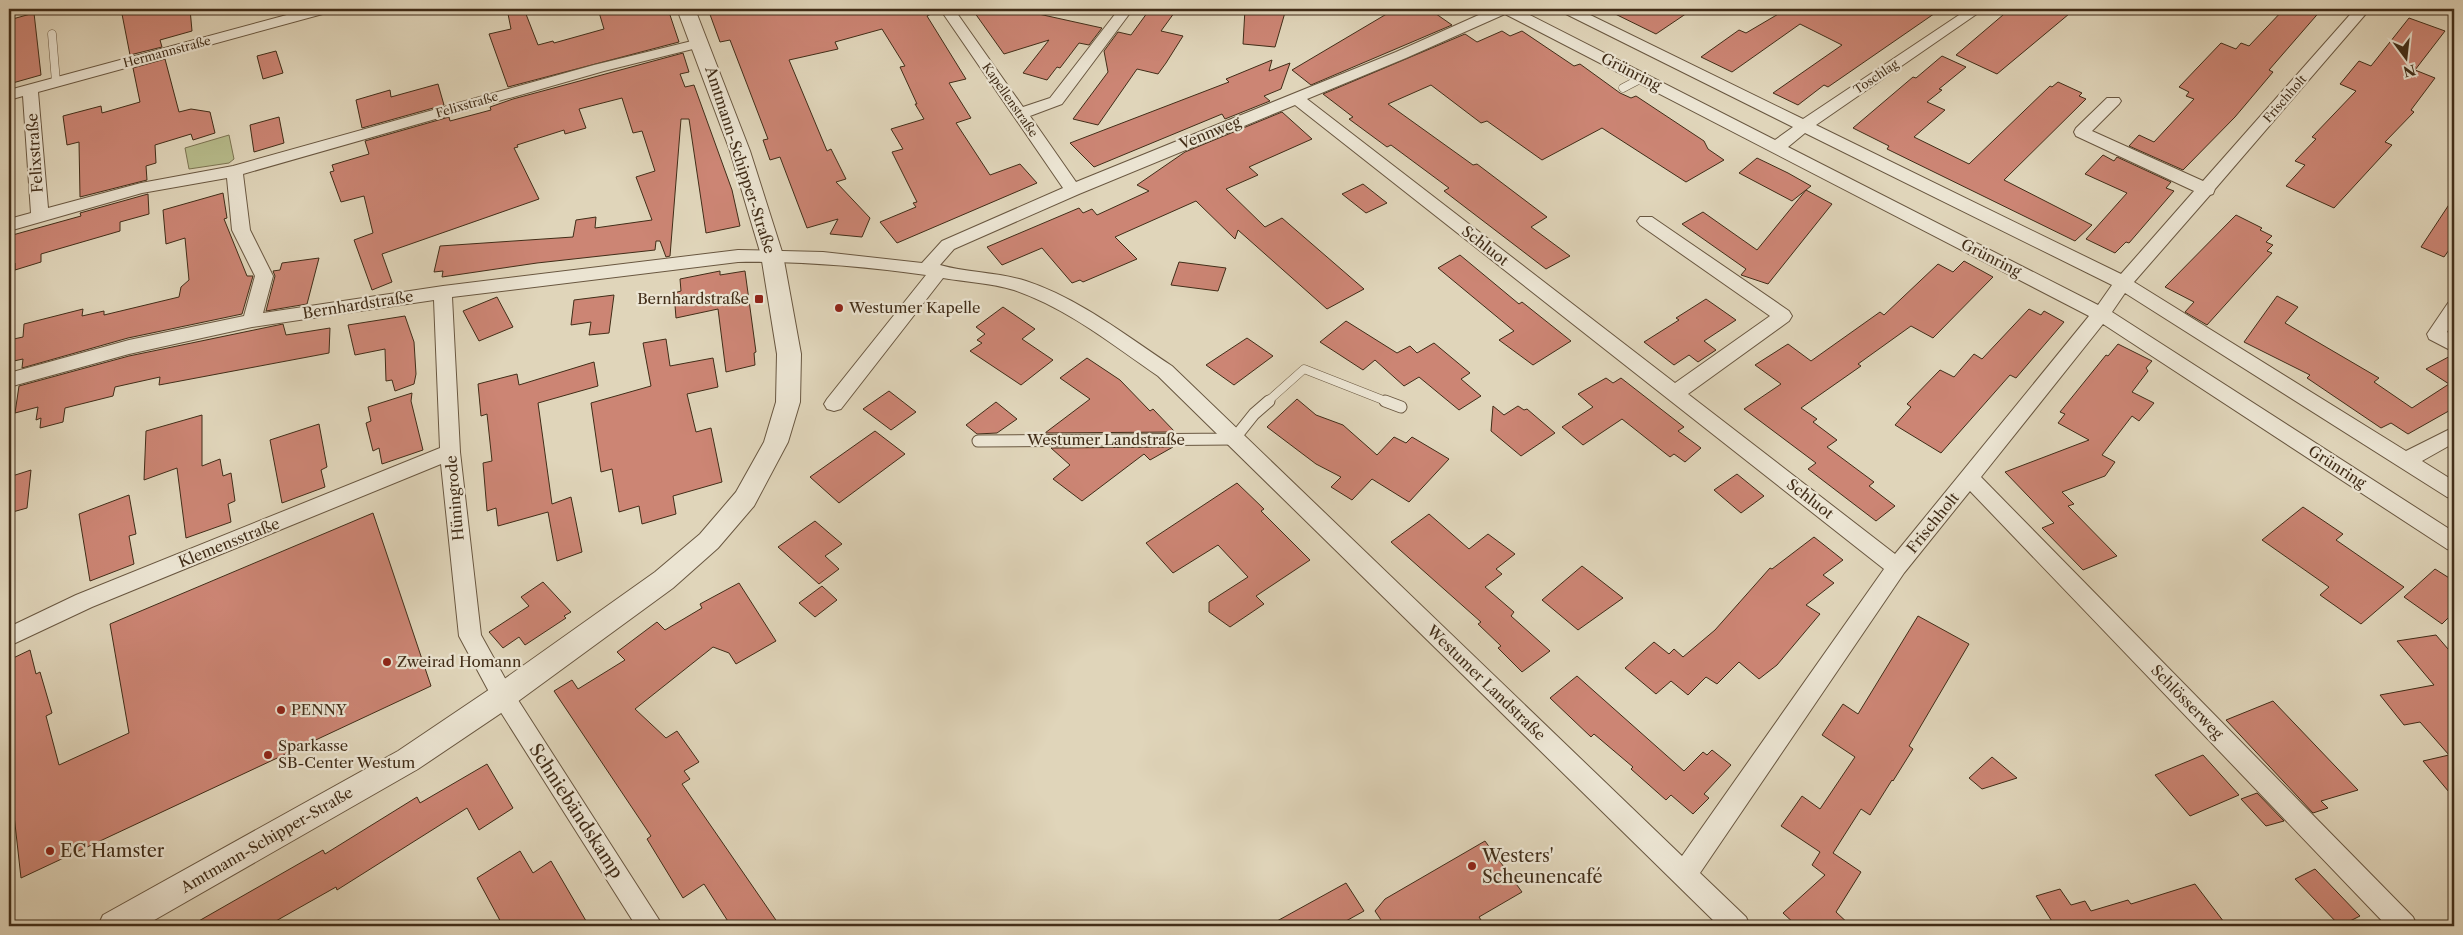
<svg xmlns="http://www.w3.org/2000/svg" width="2463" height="935" font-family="'Libre Caslon Text',serif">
<rect width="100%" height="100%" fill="#e0d5ba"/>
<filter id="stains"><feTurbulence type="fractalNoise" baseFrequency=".004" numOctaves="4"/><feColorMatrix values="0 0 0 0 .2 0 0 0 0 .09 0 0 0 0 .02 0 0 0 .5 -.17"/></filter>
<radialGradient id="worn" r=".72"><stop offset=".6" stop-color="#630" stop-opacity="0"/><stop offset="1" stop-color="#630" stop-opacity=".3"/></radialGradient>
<path fill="#b7bc8c" stroke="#7c7452" d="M229,135L234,159L229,163L189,169L185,148Z"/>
<g fill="#cc8574" stroke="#412d18">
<path d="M121,9H190L192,31L160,40L162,47L130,55Z"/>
<path d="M507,9H524L538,45L553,41L554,43L604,29L598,9H668L679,42L508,87L489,34L511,29Z"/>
<path d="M708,9H930L931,14L927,16L966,79L949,83L971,118L956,123L990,175L1020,164L1037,183L897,243L880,222L916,207L913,203L917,202L892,152L903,149L891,129L924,119L915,104H917L900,67L905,66L882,29L835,42L838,49L789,60L827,151L831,149L846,179L836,182L870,218L862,237L830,234L838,219L807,228L780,157L770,160L763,140L768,139L730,40L720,42Z"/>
<path d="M972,9H1016L1102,28L1089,45L1079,43L1060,68L1057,67L1047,80L1023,73L1049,40L1004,54Z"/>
<path d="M1150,9H1177L1161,31L1183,36L1166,63L1158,74L1137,69L1098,125L1073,119L1108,72L1104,51L1118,32L1131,35Z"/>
<path d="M1245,9H1286L1275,47L1243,44Z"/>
<path d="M1395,9H1429L1452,25L1311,85L1292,70Z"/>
<path d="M1605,9H1693L1656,34Z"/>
<path d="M1772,9H1941L1828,87L1824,85L1798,105L1773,93L1842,45L1800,24L1732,72L1701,57L1739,30L1746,33L1780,13Z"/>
<path d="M2010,9H2075L1997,74L1956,55Z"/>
<path d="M2284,9H2322L2269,70L2273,72L2235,117L2183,170L2129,146L2139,135L2154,142L2194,99L2186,96L2189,92L2179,87L2221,43L2236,49L2241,43L2249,46Z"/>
<path d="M34,13L41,75L9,84V20Z"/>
<path d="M2409,18L2445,31L2415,70L2435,78L2411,110L2414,112L2385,142L2392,145L2334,208L2286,186L2305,165L2295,161L2316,139L2312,137L2356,91L2340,84L2359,61L2371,66Z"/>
<path d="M1502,31L1510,36L1522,31L1574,66L1580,64L1620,93L1631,98L1636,96L1704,141L1708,149L1724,160L1686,182L1602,128L1542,160L1487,121L1481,123L1431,85L1388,104L1473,165L1477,164L1547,217L1531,227L1570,256L1546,269L1444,191L1449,188L1391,145L1387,147L1349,119L1353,117L1323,94L1465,34L1477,42Z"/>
<path d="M276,51L283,73L263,79L257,56Z"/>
<path d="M683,53L689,72L680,74L685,87L694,85L732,190L740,226L706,233L689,119H681L670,256L666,257L660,241H656L655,250L537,263L442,277L443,271L434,272L440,246L573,237L576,220L596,217L595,228L652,220L636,177L655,171L642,131L633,133L622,98L579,109L586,128L565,134L564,130L517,145L518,147L514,148L539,199L382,254L392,282L372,290L354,240L373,233L364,196L341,202L330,172L334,171L332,165L369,154L365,141L449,117L450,121L491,110L490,107L513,99Z"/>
<path d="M1942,56L1966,67L1939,89L1942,90L1927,102L1945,110L1914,137L1969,164L2050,86L2052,87L2058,82L2082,93L2079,96L2086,99L2004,180L2092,225L2075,241L1887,149L1889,146L1853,128L1913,77L1916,78Z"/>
<path d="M165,59L179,112L191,109L210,112L215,133L193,140L191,134L155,145L156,163L146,166L147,180L80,197L79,142L67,145L63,116L101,106L102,113L140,102L133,68Z"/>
<path d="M1272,60L1269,71L1290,63L1281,89L1264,96L1270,101L1225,119L1222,114L1094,167L1070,143L1229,82L1226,79Z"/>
<path d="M438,84L444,105L362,128L356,100L390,90L391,97Z"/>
<path d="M1282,112L1312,139L1249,167L1258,175L1226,189L1265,227L1282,218L1364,289L1327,309L1238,230L1235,239L1196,201L1115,237L1137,259L1083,282L1080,280L1072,283L1042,248L1002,265L987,247L1079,208L1083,213L1092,209L1097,215L1149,191L1137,185L1185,152Z"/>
<path d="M279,117L284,143L254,152L250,125Z"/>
<path d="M2103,155L2114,161L2117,157L2171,182L2166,188L2174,191L2129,243L2126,242L2115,253L2086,239L2127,193L2085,174Z"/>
<path d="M1757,158L1788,173L1811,186L1792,201L1739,173Z"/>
<path d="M1363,184L1387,203L1366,213L1342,194Z"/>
<path d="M1806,190L1832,204L1768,284L1741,275L1746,269L1682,224L1703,212L1757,250Z"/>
<path d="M223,193L227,218L224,219L247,276H253L242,314L128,338L22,368L23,359L9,362V340L23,337L24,324L83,309L82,316L104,311V315L179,297L181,287L189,280L185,238L166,244L163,210Z"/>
<path d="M148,194L149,214L120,222V231L41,254V262L15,270V263L9,265V236L81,216L80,213Z"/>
<path d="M2454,197V243L2444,257L2421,247Z"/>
<path d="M2236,215L2262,228L2260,230L2272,236L2266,242L2273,245L2267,251L2272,253L2207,325L2185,312L2194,302L2165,287Z"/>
<path d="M1460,255L1519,304L1522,302L1571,341L1533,365L1499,340L1514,331L1438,268Z"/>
<path d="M319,258L307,304L266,311L275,276L273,271L280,270L282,263Z"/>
<path d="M1964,261L1993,277L1933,338L1911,326L1858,364L1861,366L1801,408L1817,419L1813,422L1837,440L1827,447L1874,482L1869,486L1895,506L1876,521L1808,469L1816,463L1744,409L1781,384L1755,365L1788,344L1811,361L1880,312L1884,315L1938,264L1953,272Z"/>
<path d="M1179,262L1226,268L1218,291L1171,285Z"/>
<path d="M720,271V275L745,271L756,352L754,353L755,365L726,372L718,309L676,318L674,293L681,291L680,279Z"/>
<path d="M614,295L609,333L589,335L591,322L571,325L574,300Z"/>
<path d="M2277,296L2298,307L2285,323L2379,378L2374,382L2412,408L2449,384L2426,369L2454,354V408L2408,434L2391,423L2381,428L2307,378L2310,375L2244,342Z"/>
<path d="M497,297L513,327L479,341L463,311Z"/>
<path d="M1706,299L1736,320L1704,341L1716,350L1698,362L1689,355L1674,365L1644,342L1679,320L1676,318Z"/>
<path d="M1003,307L1035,329L1022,339L1053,360L1021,385L970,351L982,343L977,340L985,334L976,327Z"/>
<path d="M2029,309L2041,315L2044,311L2064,322L2016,378L2010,375L1941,453L1895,425L1911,407L1907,404L1940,370L1954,377L1974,354L1982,359Z"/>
<path d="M405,316L414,342L416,374L414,384L395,391L392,380L386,381L385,349L355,355L348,325Z"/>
<path d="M1346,321L1397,353L1410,346L1417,353L1434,343L1470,373L1461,379L1481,396L1459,410L1419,377L1404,386L1375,360L1363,370L1320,342Z"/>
<path d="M283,324L286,335L330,328L329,353L159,385L160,377L115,387L113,396L65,408L63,422L40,428L41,418L36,420L38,407L15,413L19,386L129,356Z"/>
<path d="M1247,338L1273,356L1234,385L1206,365Z"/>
<path d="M666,339L670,366L713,358L718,387L687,394L696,432L711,428L722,482L673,496L676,514L642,524L639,506L619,512L612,469L601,472L591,403L651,386L643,343Z"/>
<path d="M2118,344L2152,361L2146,368L2148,371L2132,392L2154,403L2139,421L2132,416L2102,455L2115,462L2105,476L2062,492L2074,504L2068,506L2117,556L2083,570L2042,528L2054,523L2005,472L2089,440L2058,423L2065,414L2060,412L2106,355L2108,356Z"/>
<path d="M1087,358L1120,380L1150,411L1153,409L1175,432L1045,433L1090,399L1060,378Z"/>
<path d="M594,362L598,386L538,403L552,504L571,497L582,552L557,561L548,512L498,526L496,508L487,511L483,463L492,461L487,414L481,416L478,384L517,374L519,385Z"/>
<path d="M1606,378L1613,383L1621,378L1684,427L1678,431L1701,448L1685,462L1674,454L1670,457L1622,419L1583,445L1562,427L1593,407L1578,394Z"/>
<path d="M889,391L916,412L891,430L863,409Z"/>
<path d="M412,393L411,401L423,450L382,464L379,448L373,451L366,423L371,421L368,407Z"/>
<path d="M1297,399L1316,415L1343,425L1377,455L1394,437L1406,443L1412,437L1449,459L1409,502L1372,479L1352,500L1331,487L1341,477L1316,464L1267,427Z"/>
<path d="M996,402L1017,419L997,433L977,434L966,425Z"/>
<path d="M1493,406L1504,415L1518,406L1524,410L1527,409L1555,433L1521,456L1491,431Z"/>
<path d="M202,415V466L220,459L223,476L231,473L235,501L228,504L231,522L186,538L177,468L144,480L146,431Z"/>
<path d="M319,424L327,467L321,470L325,487L282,503L270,440Z"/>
<path d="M875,431L905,454L839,503L810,477Z"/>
<path d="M1173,447L1150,460L1144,454L1082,501L1053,479L1070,465L1051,448Z"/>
<path d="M31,470L27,508L9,513V477Z"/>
<path d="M1737,474L1764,496L1741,513L1714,490Z"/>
<path d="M1237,483L1264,509L1261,511L1310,560L1256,596L1264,604L1230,627L1209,612V602L1248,577L1218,545L1173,573L1146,543Z"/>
<path d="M129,495L136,534L129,536L134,564L90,581L79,514Z"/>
<path d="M2303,507L2343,534L2336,540L2404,587L2361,624L2320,595L2329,587L2262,540Z"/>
<path d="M373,513L431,686L21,878L9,770V660L30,650L36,674L40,672L52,713L46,716L59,765L129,733L110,624Z"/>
<path d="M1429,514L1469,549L1488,534L1515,554L1496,569L1502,574L1485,587L1514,612L1511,616L1550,651L1522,672L1498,648L1501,646L1478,624L1481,622L1391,542Z"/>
<path d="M815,521L842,544L825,556L839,569L819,584L778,547Z"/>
<path d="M1814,537L1843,560L1823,575L1834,583L1806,605L1820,614L1777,665L1759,679L1739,662L1717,684L1706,677L1688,695L1671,681L1656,694L1625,668L1654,642L1669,654L1674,649L1683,657L1715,630L1770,568L1772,569Z"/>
<path d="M1582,566L1623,598L1578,630L1542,600Z"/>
<path d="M2435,569L2454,581V612L2442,624L2404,597Z"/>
<path d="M543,582L571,612L564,616L566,618L525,645L519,637L503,648L489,632L529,606L521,597Z"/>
<path d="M739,583L776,641L736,664L729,653L713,647L635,709L666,738L677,731L699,762L684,771L690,779L682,784L780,926H731L704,884L683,898L647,839L651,836L554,691L572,680L578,689L625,660L617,652L657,622L665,630L702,608L700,604Z"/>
<path d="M822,586L837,600L815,617L799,603Z"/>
<path d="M1918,616L1969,644L1909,746L1913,749L1893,781L1892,780L1870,815L1861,809L1833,853L1861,872L1836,912L1851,926H1797L1783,913L1825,875L1812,865L1820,852L1781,826L1802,796L1820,809L1855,757L1822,735L1843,704L1858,714Z"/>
<path d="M2436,635L2454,656V798L2423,761L2449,755L2420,722L2404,725L2380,695L2434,685L2397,641Z"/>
<path d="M1577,676L1684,771L1703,752L1707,755L1712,750L1731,765L1704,794L1709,798L1693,814L1671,795L1666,800L1631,769L1633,767L1594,734L1591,737L1550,698Z"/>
<path d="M2273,701L2358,790L2321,801L2328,808L2313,813L2226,720Z"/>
<path d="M2203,755L2239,795L2190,816L2155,775Z"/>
<path d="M1992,757L2017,778L1982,789L1969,778Z"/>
<path d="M487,764L513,808L479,830L467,808L337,890L336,887L267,926H190L323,850L325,854L417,797L420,803Z"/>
<path d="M2257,793L2284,821L2266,826L2241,799Z"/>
<path d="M1485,841L1522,892L1479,917L1485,926H1385L1375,911L1385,899Z"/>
<path d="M520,851L533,873L551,861L589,926H503L477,878Z"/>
<path d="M2315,869L2360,916L2340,926L2295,879Z"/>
<path d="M1346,883L1364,911L1337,926H1268Z"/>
<path d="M2195,884L2227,926H2055L2036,896L2060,889L2071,905L2085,901L2091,911L2128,900L2131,904Z"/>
</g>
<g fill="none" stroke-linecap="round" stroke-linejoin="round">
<g stroke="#695740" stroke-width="9">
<g id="service-far1">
<path d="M52,34L56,82"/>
<path d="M1623,88L1642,78"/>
<path d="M1267,402L1304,369L1388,402"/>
</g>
</g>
<g stroke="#695740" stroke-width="13">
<g id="service">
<path d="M1385,401L1401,407"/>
<path d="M978,441L1234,439L1254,414L1269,401"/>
</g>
</g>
<g stroke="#695740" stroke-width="2">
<g id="minor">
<path d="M309,9H332L330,12L38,92L48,208L141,183L233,166L594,65L700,39L707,43L705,46L604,71L243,174L250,230L273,276L263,313L443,286L738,250L823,252L922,263L942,241L1063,188L940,9H954L1023,107L1050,98L1119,9H1133L1062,104L1030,116L1076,182L1396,52L1492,9H1518L1775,140L1793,127L1562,12L1560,9H1578L1803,119L1968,9H1984L1816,125L2121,274L2194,191L2076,136L2074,132L2076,128L2107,98H2119L2121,101L2119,104L2092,131L2203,181L2355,9H2370L2215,189L2213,194L2210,195L2134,282L2406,451L2454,427V443L2422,461L2454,481V499L2447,497L2125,293L2112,312L2454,532V551L2447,549L2103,324L1981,477L2413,917L2417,926H2387L1970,491L1904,573L1700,873L1746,917L1750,926H1719L1158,376C1113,345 1067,308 1014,290C992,283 966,282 943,278L841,409L834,411L827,409L824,404L827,399L926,275C863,266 801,261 738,262L452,297L460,452L481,635L511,689L663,926H636L495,703L459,636L441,464L92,607L9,646V627L76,595L440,448L434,300L252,327L129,354L9,387V373L129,340L244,316L255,276L232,230L227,178L142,193L9,231V219L31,213L23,96L9,100V90ZM1505,14L2089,316L1895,554L1688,394L1789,321L1792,316L1789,311L1652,217H1640L1637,221L1640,225L1770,316L1675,383L1307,99L1406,58ZM1295,105L1884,569L1682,856L1172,366C1125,335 1080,299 1026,281C998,272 968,273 940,265L954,249L1079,194ZM1805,133L2112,285L2098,305L1788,147Z"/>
<path d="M2445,9H2454V14L2447,12Z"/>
<path d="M2454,302V321L2447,332L2454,336V352L2429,339L2427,334L2448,303Z"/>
</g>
</g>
<g stroke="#695740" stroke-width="2">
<path id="tertiary" d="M677,9H695L750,151L783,255L801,354L800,402L788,442L754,506L718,548L673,588L513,705L418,769L144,926H98L103,915L398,751L493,687L655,572L700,534L736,492L764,442L776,402L777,354L761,255L730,151Z"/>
</g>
<use href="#service-far1" stroke="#ebe4d2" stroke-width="8"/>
<use href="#service" stroke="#ebe4d2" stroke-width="11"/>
<use href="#minor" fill="#ebe4d2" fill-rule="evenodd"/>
<use href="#tertiary" fill="#ebe4d2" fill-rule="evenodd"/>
</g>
<g fill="#8f2418" stroke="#ebe4d2" stroke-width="2">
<rect x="754" y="294" width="10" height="10" rx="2.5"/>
<circle cx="839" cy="308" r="5"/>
<circle cx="387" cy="662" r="5"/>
<circle cx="281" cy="710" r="5"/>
<circle cx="268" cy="755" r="5"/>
<circle cx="50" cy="851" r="5"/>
<circle cx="1472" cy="866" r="5"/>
</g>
<g text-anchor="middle" stroke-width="4.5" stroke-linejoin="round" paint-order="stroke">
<g font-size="12" fill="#412d18" stroke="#ebe4d2">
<text transform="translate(167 52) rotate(-15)" y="4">Hermannstraße</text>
<text transform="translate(1876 77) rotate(-34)" y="4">Toschlag</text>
<text transform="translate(2285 99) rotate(-49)" y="4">Frischholt</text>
<text transform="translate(1010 100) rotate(55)" y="4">Kapellenstraße</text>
<text transform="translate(467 105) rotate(-16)" y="4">Felixstraße</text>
</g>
<g font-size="15" fill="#412d18" stroke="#ebe4d2">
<text transform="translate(1631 72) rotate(27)" y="5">Grünring</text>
<text transform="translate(1210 133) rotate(-22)" y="5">Vennweg</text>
<text transform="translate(35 153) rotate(-94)" y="5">Felixstraße</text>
<text transform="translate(740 160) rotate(72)" y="5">Amtmann-Schipper-Straße</text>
<text transform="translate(1485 246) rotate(38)" y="5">Schluot</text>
<text transform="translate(1991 258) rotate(27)" y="5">Grünring</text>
<text transform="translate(358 305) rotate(-9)" y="5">Bernhardstraße</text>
<text x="1106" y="445">Westumer Landstraße</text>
<text transform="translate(2337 467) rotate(33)" y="5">Grünring</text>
<text transform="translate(455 498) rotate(-95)" y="5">Hüningrode</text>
<text transform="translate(1810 499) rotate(38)" y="5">Schluot</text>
<text transform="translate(1933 523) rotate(-51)" y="5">Frischholt</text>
<text transform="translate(229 543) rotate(-22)" y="5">Klemensstraße</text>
<text transform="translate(1486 683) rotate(44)" y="5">Westumer Landstraße</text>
<text transform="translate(2187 702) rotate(46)" y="5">Schlösserweg</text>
<text transform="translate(267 840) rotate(-30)" y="5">Amtmann-Schipper-Straße</text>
</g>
<g font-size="15" fill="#412d18" stroke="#ebe4d2" text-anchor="start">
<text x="749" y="304" text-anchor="end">Bernhardstraße</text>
<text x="849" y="313">Westumer Kapelle</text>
<text x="397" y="667">Zweirad Homann</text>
<text x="291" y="715">PENNY</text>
<text x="278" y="751">Sparkasse<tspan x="278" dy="17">SB-Center Westum</tspan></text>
</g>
<g font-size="18" fill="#412d18" stroke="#ebe4d2">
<text transform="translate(576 811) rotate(57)" y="6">Schniebändskamp</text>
</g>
<g font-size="18" fill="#412d18" stroke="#ebe4d2" text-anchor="start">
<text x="60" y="857">EC Hamster</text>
<text x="1482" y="862">Westers'<tspan x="1482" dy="21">Scheunencafé</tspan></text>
</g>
</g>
<rect width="2463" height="935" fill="none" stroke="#e0d5ba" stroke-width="30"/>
<rect x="10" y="10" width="2443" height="915" fill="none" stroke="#412d18" stroke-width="2.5"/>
<rect x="15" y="15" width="2433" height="905" fill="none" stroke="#412d18"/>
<g transform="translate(2406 58) rotate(165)" stroke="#ebe4d2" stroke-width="4" paint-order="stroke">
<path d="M0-4L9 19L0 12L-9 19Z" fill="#412d18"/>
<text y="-8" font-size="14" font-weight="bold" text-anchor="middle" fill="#412d18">N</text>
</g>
<rect width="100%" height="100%" filter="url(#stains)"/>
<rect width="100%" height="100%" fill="url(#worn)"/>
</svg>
